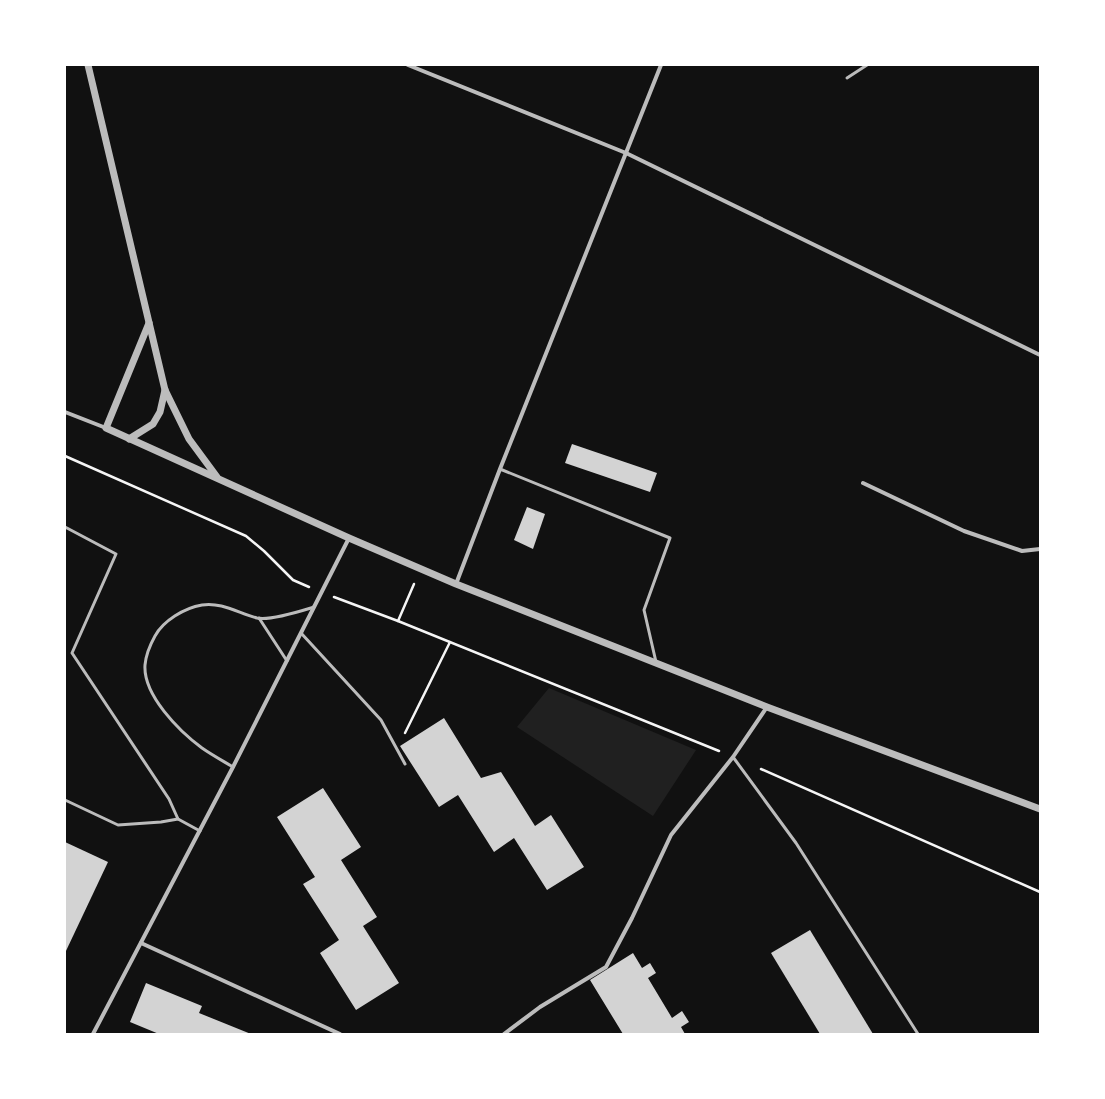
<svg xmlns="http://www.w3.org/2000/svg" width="1105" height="1099" font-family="'Sofia Sans Condensed',sans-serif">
<rect width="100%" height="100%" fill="#111"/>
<path fill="#202020" d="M549,688L696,750L653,816L517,727Z"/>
<g fill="#d3d3d3">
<path d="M572,444L657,473L650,492L565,463Z"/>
<path d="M527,507L545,514L533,549L514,540Z"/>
<path d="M444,718L481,778L501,772L535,826L551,815L584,867L547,890L514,838L494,852L458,795L439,807L400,746Z"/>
<path d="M323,788L361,847L341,860L377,917L363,926L399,983L356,1010L320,953L339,940L303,884L315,877L277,817Z"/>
<path d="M65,842L108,862L65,953Z"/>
<path d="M810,930L873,1034H820L771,953Z"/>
<path d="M633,953L642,968L650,963L656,973L648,978L672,1018L682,1011L689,1022L681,1027L685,1034H623L590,980Z"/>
<path d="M146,983L202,1006L199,1013L251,1034H159L130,1022Z"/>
</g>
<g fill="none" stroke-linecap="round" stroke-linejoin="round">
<g stroke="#f5f5f5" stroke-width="2.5">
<path d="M65,456L246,536L264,551L293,580L309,587"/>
<path d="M334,597L398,621L719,751"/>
<path d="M398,621L414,584"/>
<path d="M405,733L450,642"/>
<path d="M761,769L1040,892"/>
</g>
<g stroke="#bcbcbc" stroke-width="3">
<path d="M847,78L867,65"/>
<path d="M500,469L670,538L644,610L656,662"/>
<path d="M65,527L116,554L72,653L169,799L178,819L200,831"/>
<path d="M259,618L287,661"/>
<path d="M301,633L381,720L405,764"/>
<path d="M733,757L796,843L918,1034"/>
<path d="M233,767C223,761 212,755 202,748C179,731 143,695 145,665C146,654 150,645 155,636C163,621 184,608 202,605C222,602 238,613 257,618C270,621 301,611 314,607"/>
<path d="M65,800L118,825L161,822L178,819"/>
</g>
<g stroke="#bcbcbc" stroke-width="4">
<path d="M408,65L626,153L1040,355"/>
<path d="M65,412L106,428"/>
<path d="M863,483L964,531L1022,551L1040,549"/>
<path d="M456,584L500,469L661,65"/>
<path d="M141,943L340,1034"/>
<path d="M93,1034L233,767L349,538"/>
<path d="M504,1034L540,1007L606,967L632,918L671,835L733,757L767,707"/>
</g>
<g stroke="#bcbcbc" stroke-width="7">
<path d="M88,65L165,390L189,439L217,477"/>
<path d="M149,323L106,428L349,538L456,584L767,707L1040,809"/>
<path d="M129,439L153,424L160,412L165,390"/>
</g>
</g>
<rect width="1105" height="1099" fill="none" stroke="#ffffff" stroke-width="132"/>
</svg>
